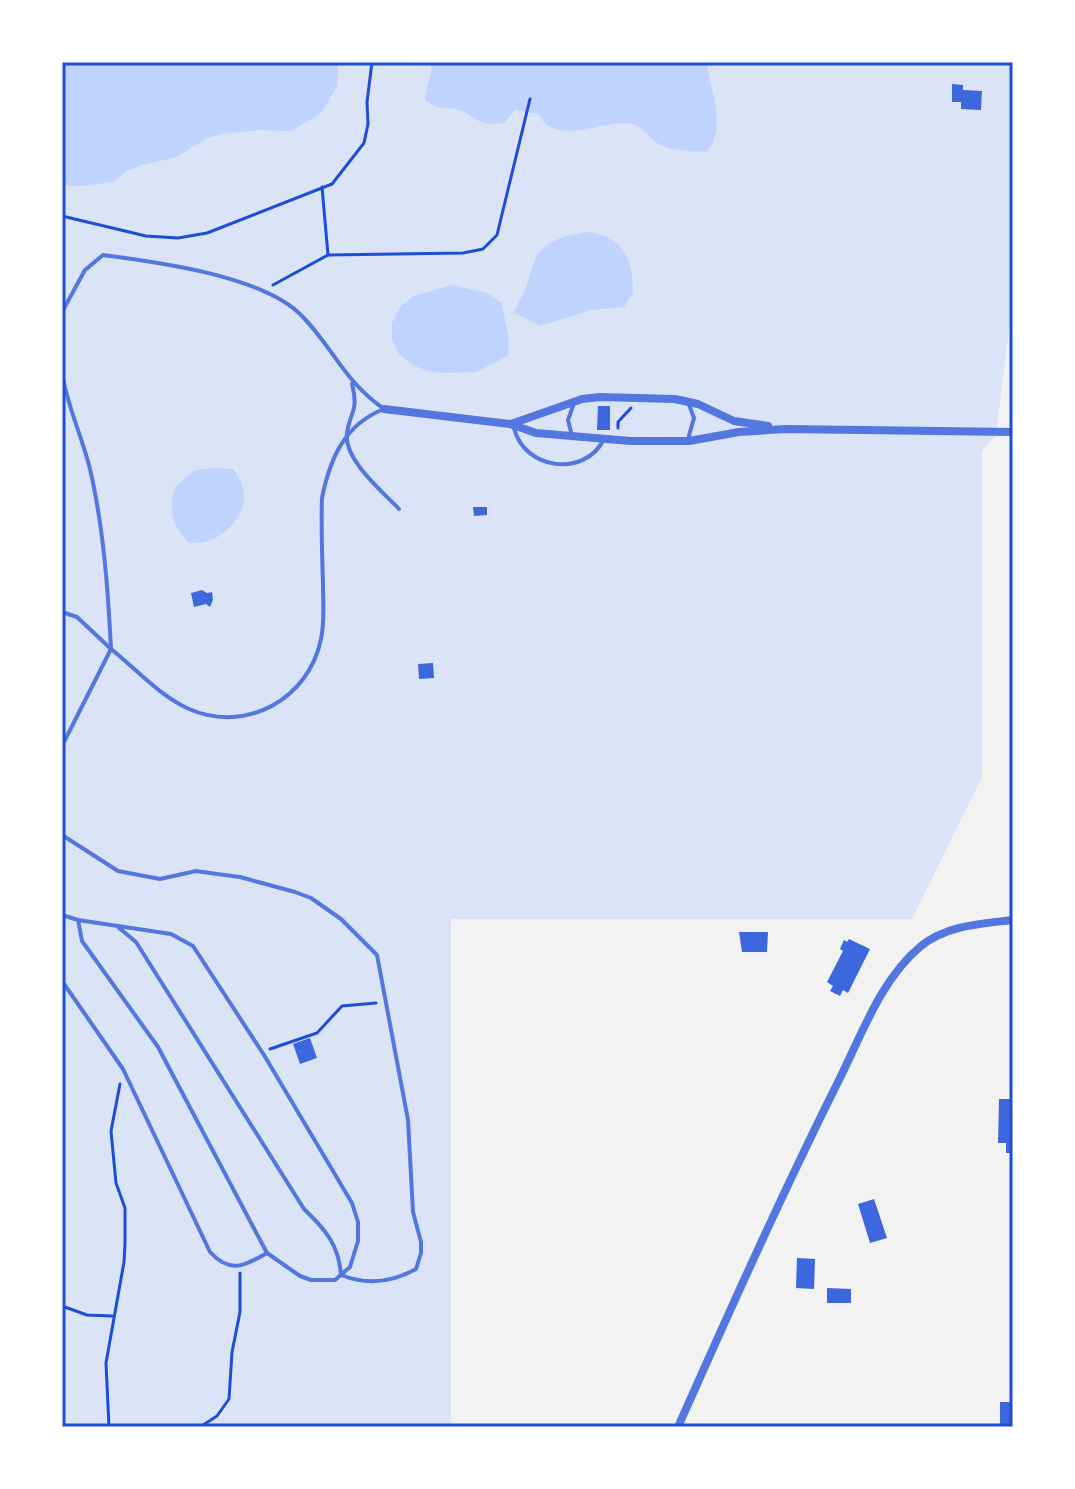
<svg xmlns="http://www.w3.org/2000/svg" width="1075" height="1489" font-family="Georgia,serif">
<rect width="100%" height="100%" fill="#f2f2f2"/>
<path fill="#dbe4f7" d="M62,62H1013V298L996,435L982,451V777L912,919H451V1427H62Z"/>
<g fill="#bfd3fe">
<path d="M62,62H338L337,86L329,100L320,114L291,131L259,130L223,134L207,138L177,157L142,165L127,171L113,182L81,186L62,185Z"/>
<path d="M431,62H706C711,89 727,129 707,151C695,153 668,150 657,143C646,135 641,124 626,123C602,122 551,146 539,114L515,110L504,123C475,128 477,114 455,109C438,106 443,112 425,100C426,88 433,74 431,62Z"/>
<path d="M589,232C624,238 633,260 633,293L624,307L591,310L540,326L513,312C544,267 517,242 589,232Z"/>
<path d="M452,285L487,293L502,303L509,340L508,356L476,372L443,373L427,371L413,365L399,354L392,339V323L401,306L413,296Z"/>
<path d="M214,468L234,469C238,477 243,485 244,493C247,520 213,549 188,542C172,526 168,508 175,487L195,470Z"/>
</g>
<g fill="#3d67dc">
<path d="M952,84L963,85V90L982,91L981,110L961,109V102H952Z"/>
<path d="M598,406H610V430H597Z"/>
<path d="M473,507H487V515L474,516Z"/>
<path d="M202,590L207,593L212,592L213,600L210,607L206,604L194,607L191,593Z"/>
<path d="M433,663L434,678L419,679L418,664Z"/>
<path d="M739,932H768L767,952H742Z"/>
<path d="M849,939L870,949L848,993L843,990L840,996L830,991L833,986L827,982L843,951L840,949L844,940L847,942Z"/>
<path d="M310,1038L317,1058L300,1064L293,1044Z"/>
<path d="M999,1099H1013V1153H1006V1143H998Z"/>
<path d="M874,1199L887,1238L870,1243L858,1204Z"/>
<path d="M797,1258L815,1259L814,1289L796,1288Z"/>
<path d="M827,1288L851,1289V1303H827Z"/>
<rect x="1000" y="1402" width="13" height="25"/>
</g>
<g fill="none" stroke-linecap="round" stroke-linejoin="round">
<g stroke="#1d4ed8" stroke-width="3">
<path d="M322,187L328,255"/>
<path d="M62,216L146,236L178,238L207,233L332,184L364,143L368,124L367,102L372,62"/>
<path d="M273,285L328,255L463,253L483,249L497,235L530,99"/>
<path d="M618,428V422L631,408"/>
<path d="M270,1049L317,1033L342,1006L376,1003"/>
<path d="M62,1306L87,1315L112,1316"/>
<path d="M109,1427L106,1363L124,1262L125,1244V1208L116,1183L111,1131L120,1084"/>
<path d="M200,1427L217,1416L229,1399L232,1352L240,1312V1273"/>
</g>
<g stroke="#5277de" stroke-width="4">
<path d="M62,312L85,270L103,255C157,262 264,276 302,316C334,349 343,380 384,409C345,424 330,458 322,498C321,527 322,555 323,584C323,602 325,621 321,639C309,699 246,734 189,709C160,696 136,669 111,649C108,591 104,534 92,478C85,442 67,408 62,372"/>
<path d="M352,384C359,412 350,411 347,433C343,459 383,492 399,509"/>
<path d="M514,428C524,470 585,478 604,439"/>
<path d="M572,436L568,420L574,403"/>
<path d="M688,439L694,418L688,402"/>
<path d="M62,612L77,617L111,649L62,746"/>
<path d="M62,835L118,871L160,879L196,871L217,874L240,877L295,892L311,898L341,919L377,955L408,1120L413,1212L421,1242V1253L416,1269C391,1283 366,1285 341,1275"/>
<path d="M62,915L78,920L171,934L193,946L264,1055L352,1203L358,1222V1241L350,1267L335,1280H311L300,1276L267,1253L158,1047L82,941L78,920"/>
<path d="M118,927L136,942L304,1209C325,1229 339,1245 341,1275"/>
<path d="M62,981L123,1069L210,1252C230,1274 245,1266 267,1253"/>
</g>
<g stroke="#5277de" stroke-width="8">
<path d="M384,409L510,424L536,433L630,441H689L739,432L785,429L1013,432"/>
<path d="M511,424L582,399L600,397L675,399L698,404L734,421L768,426"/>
<path d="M678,1427C730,1310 782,1194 839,1080C862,1034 881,979 921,946C948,925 980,924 1013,920"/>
</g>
</g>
<rect width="1075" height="1489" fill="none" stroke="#ffffff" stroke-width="128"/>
<rect x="64" y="64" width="947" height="1361" fill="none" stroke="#1d4ed8" stroke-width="3"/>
</svg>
